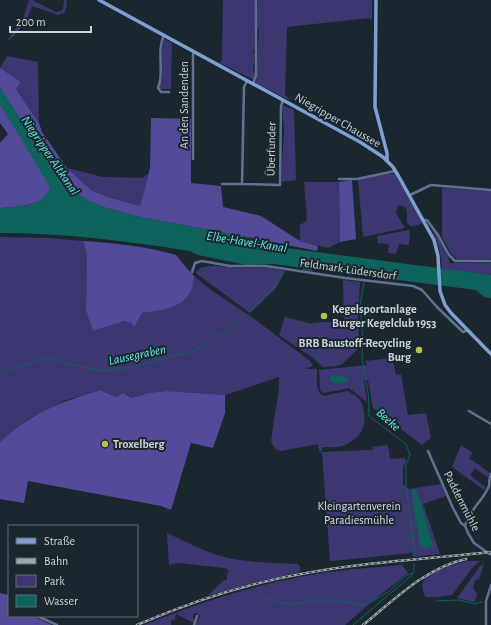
<svg xmlns="http://www.w3.org/2000/svg" width="491" height="625" font-family="'Alegreya Sans',sans-serif">
<rect width="100%" height="100%" fill="#1b272f"/>
<g fill="#3d3771" fill-rule="evenodd">
<path d="M29,0H32L56,12L61,11L63,9L64,0H67L66,9L64,13L58,15L32,6C26,24 19,31 6,43L24,16Z"/>
<path d="M223,0H255L256,23L254,36H255V41H254L255,45L253,53L255,54L253,72L255,73L254,80L220,63L222,59Z"/>
<path d="M258,0H372V19L369,18L287,27L285,95L291,101L256,83L259,29L257,28Z"/>
<path d="M164,39L172,43L171,89H159V88C166,73 159,55 164,39Z"/>
<path d="M7,56L38,62L39,123L16,89L21,82L0,68Z"/>
<path d="M282,105L294,110L296,180L281,182L284,131Z"/>
<path d="M67,168L103,177L142,178L148,174L140,206L108,197L91,190Z"/>
<path d="M386,174H395L422,221L421,224C415,226 411,228 407,223V210C404,206 401,204 397,207L396,213L405,228L363,237L358,180Z"/>
<path d="M304,182H339L340,242L328,248L300,241V225L305,222L307,219Z"/>
<path d="M442,188L491,191V259L458,260L451,254L442,237Z"/>
<path d="M429,224L445,248L450,263H491V275L442,269C441,252 437,238 429,224Z"/>
<path d="M409,230L410,231L409,245L399,244L396,254L388,253L389,244L378,243L377,237L378,236Z"/>
<path d="M0,237L50,238L83,241L87,255L86,311L93,331L125,321L132,324L134,328L142,313L168,308L194,276L211,290L253,318L310,361L313,366L305,369H317V386L320,394L324,396L347,391C352,393 357,396 360,400C364,406 366,421 363,428C361,435 352,442 345,445C338,448 331,447 323,447L320,454L318,444L281,451C275,450 273,446 271,441L279,388V377L225,395L167,391L148,393L132,398L123,393L116,397L100,390L66,400L30,418L0,442Z"/>
<path d="M219,266L237,268H270L285,271L276,288L250,313L197,274L196,272C202,265 211,266 219,266Z"/>
<path d="M343,280L360,282L358,323L360,347L342,364L337,366L323,367L313,358L279,335L285,317L312,324L313,323L344,321Z"/>
<path d="M392,358L396,375L401,374L408,415L426,413L431,438L422,445L373,408L368,380H364L367,402L349,388L323,393L320,390L319,370L367,365L365,361Z"/>
<path d="M388,445L390,459L405,458L406,462L403,467V485L409,489L441,484L446,496L423,504L440,554L413,557L412,553L332,561H330L322,452L373,450L372,447ZM416,490L422,505L428,530L433,543L420,545Z"/>
<path d="M461,445L473,453L469,458L490,473L487,477L475,468L470,475L486,488L484,490L452,467Z"/>
<path d="M167,533C184,541 203,551 221,556C244,563 274,563 298,564L300,567V572L256,582L207,596L224,580H227V575L229,571L225,568L179,563L169,565Z"/>
<path d="M468,561H480L472,568L452,595L439,597H425C424,593 421,586 423,582C426,572 458,563 468,561Z"/>
<path d="M484,564L479,579L475,580L473,588L477,594L475,602L457,598L480,566Z"/>
<path d="M402,565L408,573L375,599L345,625H195L200,616L197,613H194L193,617L194,623L176,614L175,620H171V625H144C201,602 256,584 316,574C344,569 373,568 402,565Z"/>
</g>
<g fill="#534a99">
<path d="M0,68L21,82L16,89L39,123L42,132L67,168L91,190L108,197L140,206L150,168L151,118L191,119V183L221,186L223,207L261,216L300,241L318,246L317,251L242,236L139,217L106,208L89,201L61,182L0,88Z"/>
<path d="M0,104L50,184C55,206 13,207 0,208V143L8,134L0,123Z"/>
<path d="M352,180L356,239L340,242L339,182Z"/>
<path d="M83,241C114,243 146,246 176,255L183,264L194,276C193,281 193,287 191,291C182,309 160,310 142,313L134,328L132,324L125,321L93,331L86,311L87,255Z"/>
<path d="M100,390L116,397L123,393L132,398L148,393L167,391L225,395V413L213,448L191,443L171,510L161,506L28,481L24,503L0,499V442C33,412 58,403 100,390Z"/>
<path d="M0,593L9,595V616H32L52,625H0Z"/>
</g>
<g fill="#0e635d">
<path d="M0,88L61,182L89,201L106,208L139,217L242,236L274,245L284,246L286,248L491,275V298L484,297L476,290L313,269L312,271L303,270V268L274,264L247,265L198,255L190,251C127,241 64,233 0,233V208C18,206 44,208 50,187L0,104Z"/>
<path d="M330,376H341L349,379L346,382L337,383L330,381Z"/>
<path d="M414,489L416,490L422,505L428,530L433,543L432,546C426,549 424,549 420,545L413,503L412,490Z"/>
</g>
<g fill="none" stroke-linecap="round" stroke-linejoin="round">
<g stroke="#0e635d" stroke-width="1">
<path d="M364,282L360,305L363,343C360,357 365,373 367,387C369,396 369,407 369,416L406,444L410,455L406,465V486L415,554"/>
<path d="M249,312L274,288L283,272"/>
<path d="M0,372L45,358H50L78,366L102,371L132,367L193,351L223,333L246,315"/>
<path d="M261,595L279,602L292,605L310,601L348,602L364,605L375,600L388,592L407,575L413,573"/>
<path d="M436,601L459,600L475,604L482,602"/>
<path d="M353,625L412,575L414,571V564"/>
</g>
<g stroke="#5f7293" stroke-width="2.5">
<path d="M164,35C156,52 165,72 158,88L161,92H169"/>
<path d="M247,81L244,87L242,184L280,185L281,106L283,100"/>
<path d="M253,84L256,75V0"/>
<path d="M193,159V55L194,52"/>
<path d="M339,179H357L395,171"/>
<path d="M222,184H242"/>
<path d="M410,195L431,185L491,190"/>
<path d="M424,220H427L438,235L449,255L455,261H491"/>
<path d="M192,272L195,263L202,261L230,266H266L345,278L413,286L422,290L437,307L463,332L468,330"/>
<path d="M469,411L491,424"/>
<path d="M428,451L453,508L461,523L465,526L468,533L474,543L491,555"/>
<path d="M465,526C469,510 483,501 489,486C490,482 488,478 491,474"/>
<path d="M37,616L57,625"/>
<path d="M194,625L197,616"/>
<path d="M486,625V601L491,585"/>
</g>
<g stroke="#7f9ed2" stroke-width="3.5">
<path d="M99,0L360,142L383,157L393,167L399,177L434,240L438,256L440,291L445,305L451,313L491,354"/>
<path d="M376,0L375,107L387,153V161"/>
</g>
<g stroke="#9ca5ab" stroke-width="2.5">
<g id="rail">
<path d="M137,625C190,602 244,584 301,574C364,562 428,559 491,552"/>
<path d="M363,625C395,599 425,568 466,559"/>
</g>
</g>
<use href="#rail" stroke="#1b272f" stroke-width="1" stroke-dasharray="3" stroke-linecap="butt"/>
</g>
<g fill="#b7c148" stroke="#1b272f" stroke-width="1.5">
<circle cx="324" cy="316" r="4"/>
<circle cx="419" cy="350" r="4"/>
<circle cx="105" cy="444" r="4"/>
</g>
<g text-anchor="middle" stroke-width="4" stroke-linejoin="round" paint-order="stroke">
<g font-size="12" fill="#cbd3d8" stroke="#1b272f">
<text transform="translate(184 105) rotate(-90)" y="4">An den Sandenden</text>
<text transform="translate(338 120) rotate(30)" y="4">Niegripper Chaussee</text>
<text transform="translate(271 149) rotate(-89)" y="4">Überfunder</text>
<text transform="translate(348 269) rotate(8)" y="4">Feldmark-Lüdersdorf</text>
<text transform="translate(462 501) rotate(63)" y="4">Paddenmühle</text>
</g>
<g font-size="12" font-weight="bold" fill="#cbd3d8" stroke="#1b272f" text-anchor="start">
<text x="332" y="313">Kegelsportanlage<tspan x="332" dy="14">Burger Kegelclub 1953</tspan></text>
<text x="411" y="347" text-anchor="end">BRB Baustoff-Recycling<tspan x="411" dy="14">Burg</tspan></text>
<text x="113" y="448">Troxelberg</text>
</g>
<g font-size="12" fill="#dadaf1" stroke="#1b272f">
<text x="359" y="510">Kleingartenverein<tspan x="359" dy="14">Paradiesmühle</tspan></text>
</g>
<g font-size="13" font-style="italic" fill="#5feee2" stroke="#1b272f">
<text transform="translate(51 155) rotate(56)" y="5">Niegripper Altkanal</text>
<text transform="translate(247 241) rotate(9)" y="5">Elbe-Havel-Kanal</text>
<text transform="translate(137 354) rotate(-12)" y="5">Lausegraben</text>
<text transform="translate(389 419) rotate(42)" y="5">Beeke</text>
</g>
</g>
<rect x="8" y="525" width="130" height="92" fill="#1b272f" stroke="#616c73"/>
<rect x="16" y="538" width="20" height="6" fill="#7f9ed2" stroke="#616c73"/>
<text x="44" y="545" font-size="12" fill="#cbd3d8">Straße</text>
<rect x="16" y="558" width="20" height="6" fill="#9ca5ab" stroke="#616c73"/>
<text x="44" y="565" font-size="12" fill="#cbd3d8">Bahn</text>
<rect x="16" y="575" width="20" height="12" fill="#3d3771" stroke="#616c73"/>
<text x="44" y="585" font-size="12" fill="#cbd3d8">Park</text>
<rect x="16" y="595" width="20" height="12" fill="#0e635d" stroke="#616c73"/>
<text x="44" y="605" font-size="12" fill="#cbd3d8">Wasser</text>
<path d="M10 26v6h81v-6" fill="none" stroke="#cbd3d8" stroke-width="2"/>
<text x="16" y="26" font-size="12" fill="#cbd3d8" stroke="#1b272f" stroke-width="3" paint-order="stroke">200 m</text>
</svg>
